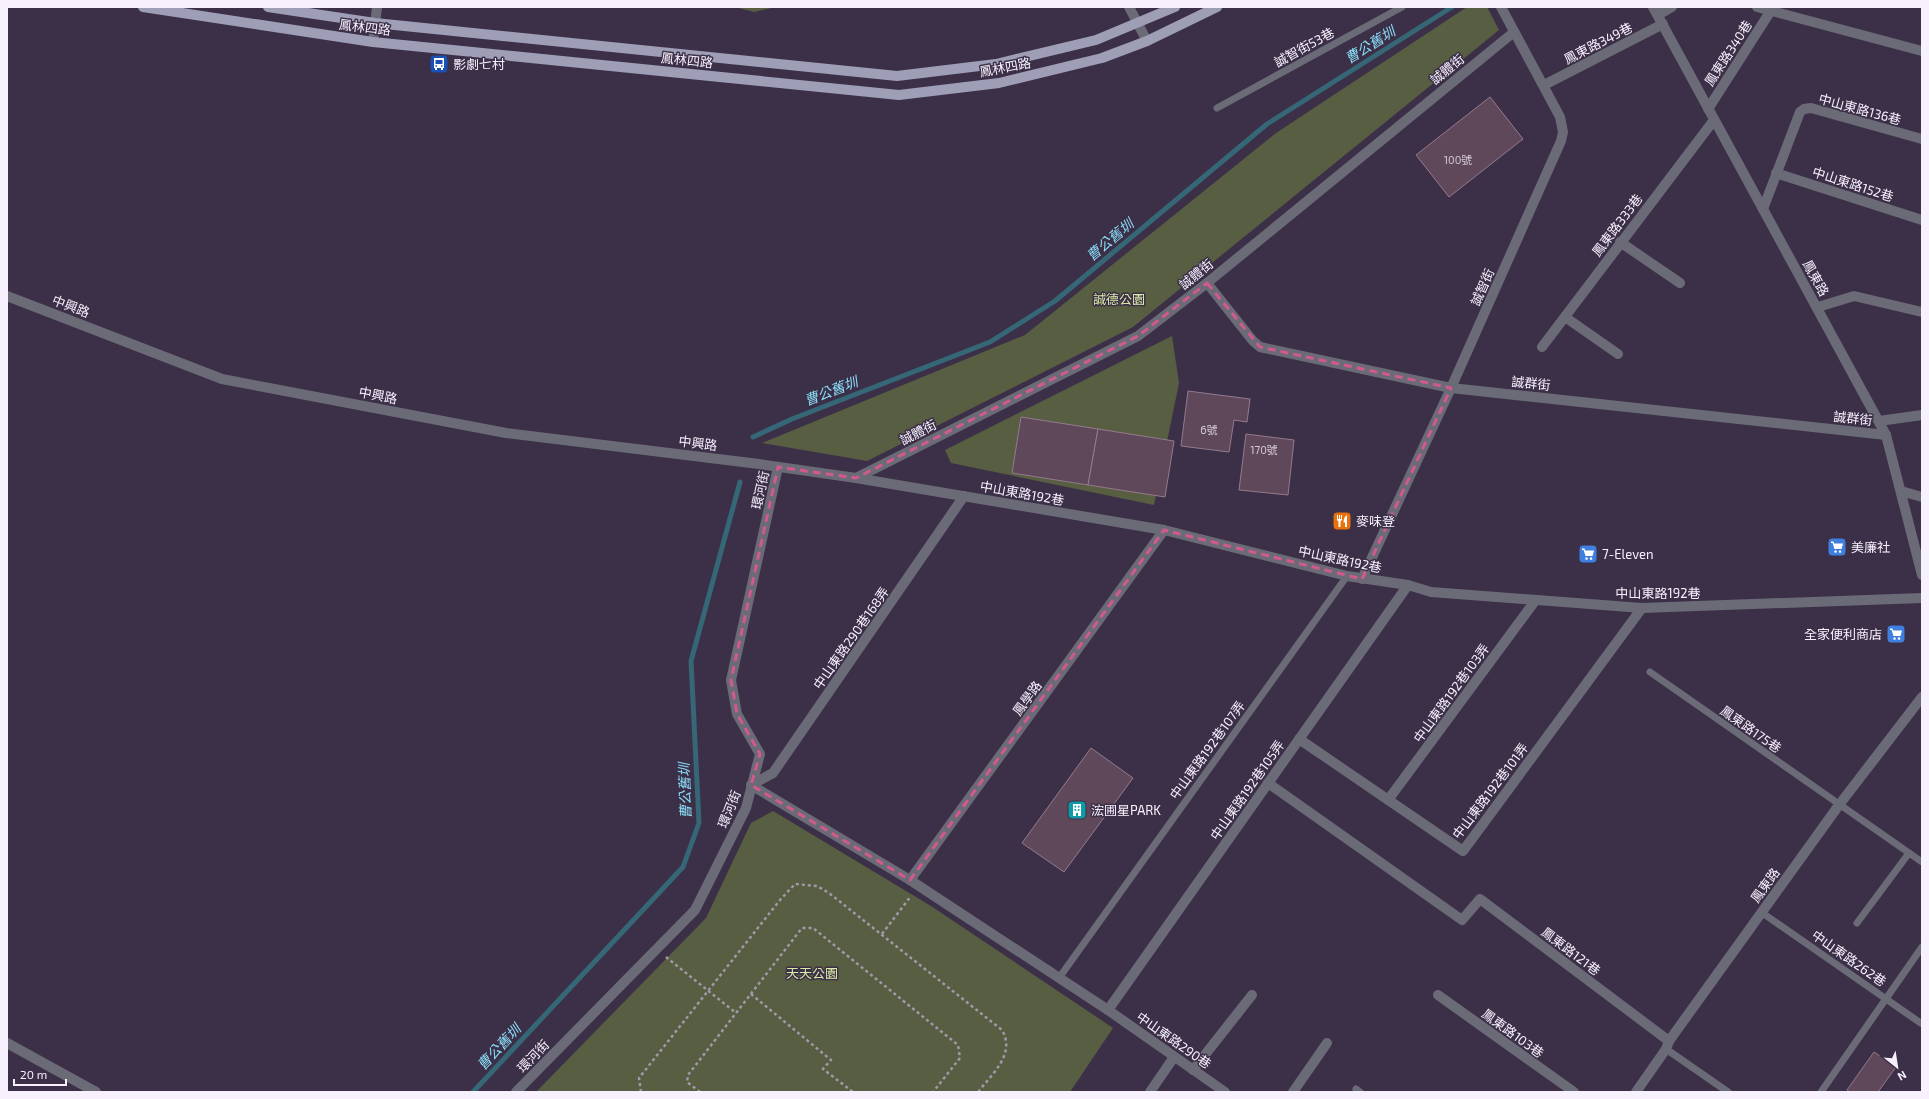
<svg xmlns="http://www.w3.org/2000/svg" width="1929" height="1099" font-family="'Exo 2','Noto Sans TC',sans-serif">
<rect width="100%" height="100%" fill="#3c3048"/>
<g fill="#585e41">
<path d="M735,7H776L754,12Z"/>
<path d="M1467,7H1487L1499,30L1133,327L867,461L762,443L1025,335L1276,133Z"/>
<path d="M1172,336L1179,383L1154,505L951,463L945,450Z"/>
<path d="M773,811L931,906L1113,1028L1070,1092H536L706,918L751,823Z"/>
</g>
<g fill="none" stroke-linecap="round" stroke-linejoin="round">
<g stroke="#356776" stroke-width="5">
<path d="M753,437L792,419L990,342L1055,301L1267,124L1452,7"/>
<path d="M473,1092L683,867L699,823L691,661L740,482"/>
</g>
</g>
<g fill="#60485b" stroke="#947a8e">
<path d="M1490,97L1523,139L1449,197L1416,155Z"/>
<path d="M1188,391L1250,399L1247,422L1234,420L1229,452L1181,446Z"/>
<path d="M1021,417L1098,429L1088,485L1012,473Z"/>
<path d="M1098,429L1174,441L1165,497L1088,485Z"/>
<path d="M1246,434L1294,440L1288,495L1239,490Z"/>
<path d="M1091,748L1133,778L1064,872L1022,843Z"/>
<path d="M1874,1052L1896,1067L1878,1092H1850L1847,1090Z"/>
</g>
<g fill="none" stroke-linecap="round" stroke-linejoin="round">
<g stroke="#a198aa" stroke-width="2.5" stroke-dasharray="3 3" stroke-linecap="butt">
<path d="M882,934L911,896"/>
<path d="M666,957L736,1013"/>
<path d="M751,994L831,1060L823,1069L853,1092"/>
<path d="M641,1092L639,1078L780,900L795,884L817,886L829,893L1002,1030C1016,1054 992,1074 978,1092"/>
<path d="M700,1092L687,1082L688,1075L802,928H813L958,1045L960,1058L933,1092"/>
</g>
<g stroke="#6b6b77" stroke-width="7">
<path d="M1217,108L1402,7"/>
<path d="M1650,672L1922,862"/>
<path d="M1761,912L1922,1024"/>
<path d="M1857,923L1909,853"/>
<path d="M1059,978L1347,576"/>
<path d="M1666,1049L1728,1092"/>
<path d="M1356,1089L1360,1092"/>
<path d="M1821,1092L1922,947"/>
</g>
<g stroke="#6b6b77" stroke-width="10">
<path d="M1129,7L1147,41"/>
<path d="M1653,7L1886,435L1922,575"/>
<path d="M1757,7L1922,51"/>
<path d="M1658,15L1672,7"/>
<path d="M373,42L377,7"/>
<path d="M1544,85L1663,24"/>
<path d="M1708,109L1770,12"/>
<path d="M1776,173L1922,220"/>
<path d="M1763,209L1800,112L1804,109L1811,108L1922,139"/>
<path d="M1620,242L1680,283"/>
<path d="M1207,283L1253,341L1260,347L1451,388L1886,435"/>
<path d="M7,296L222,379L506,433L759,464L856,478L1164,530L1347,576L1408,585L1431,592L1642,608L1922,598"/>
<path d="M1818,307L1854,296L1922,312"/>
<path d="M1565,317L1618,354"/>
<path d="M1542,347L1714,120"/>
<path d="M1879,421L1922,415"/>
<path d="M856,478L1138,336L1207,283L1514,32"/>
<path d="M1901,491L1922,497"/>
<path d="M964,496L773,773L751,785L910,880L1108,1010L1225,1092"/>
<path d="M1362,579L1451,388L1561,141L1563,132L1560,117L1501,7"/>
<path d="M1299,739L1463,851L1642,608"/>
<path d="M1268,783L1462,920L1480,899L1669,1041"/>
<path d="M1388,800L1535,601"/>
<path d="M910,880L1164,530"/>
<path d="M1438,995L1574,1092"/>
<path d="M1108,1010L1408,585"/>
<path d="M7,1043L96,1092"/>
<path d="M1193,1070L1252,995"/>
<path d="M516,1092L695,910L746,808L760,754L737,714L731,680L778,467"/>
<path d="M1150,1092L1174,1057"/>
<path d="M1293,1092L1327,1043"/>
<path d="M1636,1092L1666,1049L1669,1041L1839,805L1922,697"/>
</g>
<g stroke="#9f9eb7" stroke-width="10">
<path d="M143,7L373,42L899,95L999,83L1102,58L1147,41L1217,7"/>
<path d="M268,7L375,23L897,76L996,64L1096,40L1175,7"/>
</g>
</g>
<path fill="none" stroke="#d2598c" stroke-width="3" stroke-dasharray="8 5" stroke-linejoin="round" d="M1207,283L1260,347L1451,388L1362,579L1164,530L910,880L751,785L760,754L737,714L731,680L778,467L856,478L1138,336Z"/>
<defs>
<g id="bus-square" transform="scale(1)"><rect x="-9" y="-9" width="18" height="18" rx="4" fill="#1a4fb4" stroke="#3c3048"/><path d="M-5-6H5V4H4V6H2V4H-2V6H-4V4H-5ZM-3.5-4V0h7V-4ZM-3.5 1.2v1.5H-2V1.2ZM2 1.2v1.5H3.5V1.2Z" fill="#fff"/></g>
<g id="restaurant-square" transform="scale(1)"><rect x="-9" y="-9" width="18" height="18" rx="4" fill="#e8710a" stroke="#3c3048"/><path d="M-5-6h1v4h1v-4h1v4h1v-4h1v5L-1.5 .5V6h-2V.5L-5-1ZM5-6V6H3V1.5H1.5Q1.5-4 5-6Z" fill="#fff"/></g>
<g id="supermarket-square" transform="scale(1)"><rect x="-9" y="-9" width="18" height="18" rx="4" fill="#3f7fe0" stroke="#3c3048"/><path d="M-6-5.5h2.5l.6 2H6L4.5 2H-2.5L-4.4-4H-6ZM-1.5 3.2a1.3 1.3 0 1 0 .1 0ZM3 3.2a1.3 1.3 0 1 0 .1 0Z" fill="#fff"/></g>
<g id="building-square" transform="scale(1)"><rect x="-9" y="-9" width="18" height="18" rx="4" fill="#0f9aa8" stroke="#3c3048"/><path d="M-4-6H4V6H1V3H-1V6H-4ZM-2.5-4.3h1.7v1.8h-1.7ZM.8-4.3h1.7v1.8H.8ZM-2.5-1h1.7V.8h-1.7ZM.8-1h1.7V.8H.8Z" fill="#fff"/></g>
</defs>
<g fill-rule="evenodd">
<use href="#bus-square" x="439" y="64"/>
<use href="#restaurant-square" x="1342" y="521"/>
<use href="#supermarket-square" x="1837" y="547"/>
<use href="#supermarket-square" x="1588" y="554"/>
<use href="#supermarket-square" x="1896" y="634"/>
<use href="#building-square" x="1077" y="810"/>
</g>
<g text-anchor="middle" stroke-width="3" stroke-linejoin="round" paint-order="stroke">
<g font-size="11" fill="#d1c7d5">
<text x="1458" y="164">100號</text>
<text x="1209" y="434">6號</text>
<text x="1264" y="454">170號</text>
</g>
<g font-size="13" fill="#f7f1fe" stroke="#3c3048">
<text transform="translate(365 27) rotate(7)" y="5">鳳林四路</text>
<text transform="translate(1598 43) rotate(-27)" y="5">鳳東路349巷</text>
<text transform="translate(1304 47) rotate(-29)" y="5">誠智街53巷</text>
<text transform="translate(1728 53) rotate(-57)" y="5">鳳東路340巷</text>
<text transform="translate(687 60) rotate(6)" y="5">鳳林四路</text>
<text transform="translate(1005 67) rotate(-11)" y="5">鳳林四路</text>
<text transform="translate(1447 69) rotate(-39)" y="5">誠體街</text>
<text transform="translate(1860 109) rotate(15)" y="5">中山東路136巷</text>
<text transform="translate(1853 184) rotate(18)" y="5">中山東路152巷</text>
<text transform="translate(1617 225) rotate(-53)" y="5">鳳東路333巷</text>
<text transform="translate(1196 274) rotate(-39)" y="5">誠體街</text>
<text transform="translate(1816 278) rotate(61)" y="5">鳳東路</text>
<text transform="translate(1482 287) rotate(-66)" y="5">誠智街</text>
<text transform="translate(71 306) rotate(21)" y="5">中興路</text>
<text transform="translate(1531 383) rotate(6)" y="5">誠群街</text>
<text transform="translate(378 395) rotate(11)" y="5">中興路</text>
<text transform="translate(1853 418) rotate(6)" y="5">誠群街</text>
<text transform="translate(918 432) rotate(-27)" y="5">誠體街</text>
<text transform="translate(698 443) rotate(7)" y="5">中興路</text>
<text transform="translate(760 490) rotate(-78)" y="5">環河街</text>
<text transform="translate(1022 493) rotate(10)" y="5">中山東路192巷</text>
<text transform="translate(1340 559) rotate(12)" y="5">中山東路192巷</text>
<text x="1658" y="598">中山東路192巷</text>
<text transform="translate(851 638) rotate(-55)" y="5">中山東路290巷168弄</text>
<text transform="translate(1451 693) rotate(-54)" y="5">中山東路192巷103弄</text>
<text transform="translate(1027 698) rotate(-54)" y="5">鳳學路</text>
<text transform="translate(1751 729) rotate(35)" y="5">鳳東路175巷</text>
<text transform="translate(1207 750) rotate(-54)" y="5">中山東路192巷107弄</text>
<text transform="translate(1247 790) rotate(-55)" y="5">中山東路192巷105弄</text>
<text transform="translate(1490 791) rotate(-53)" y="5">中山東路192巷101弄</text>
<text transform="translate(729 809) rotate(-68)" y="5">環河街</text>
<text transform="translate(1765 885) rotate(-54)" y="5">鳳東路</text>
<text transform="translate(1571 951) rotate(37)" y="5">鳳東路121巷</text>
<text transform="translate(1849 958) rotate(35)" y="5">中山東路262巷</text>
<text transform="translate(1513 1033) rotate(36)" y="5">鳳東路103巷</text>
<text transform="translate(1174 1040) rotate(35)" y="5">中山東路290巷</text>
<text transform="translate(533 1056) rotate(-46)" y="5">環河街</text>
</g>
<g font-size="13" fill="#f7f1fe" stroke="#3c3048" text-anchor="start">
<text x="453" y="69">影劇七村</text>
<text x="1356" y="526">麥味登</text>
<text x="1851" y="552">美廉社</text>
<text x="1602" y="559">7-Eleven</text>
<text x="1882" y="639" text-anchor="end">全家便利商店</text>
<text x="1091" y="815">浤圃星PARK</text>
</g>
<g font-size="13" fill="#dbeaa6" stroke="#3c3048">
<text x="1119" y="304">誠德公園</text>
<text x="812" y="978">天天公園</text>
</g>
<g font-size="14" font-style="italic" fill="#8addf8" stroke="#3c3048">
<text transform="translate(1370 45) rotate(-32)" y="5">曹公舊圳</text>
<text transform="translate(1110 240) rotate(-40)" y="5">曹公舊圳</text>
<text transform="translate(831 391) rotate(-21)" y="5">曹公舊圳</text>
<text transform="translate(685 791) rotate(-92)" y="5">曹公舊圳</text>
<text transform="translate(499 1047) rotate(-47)" y="5">曹公舊圳</text>
</g>
</g>
<rect width="1929" height="1099" fill="none" stroke="#f7f1fe" stroke-width="16"/>
<g transform="translate(1897 1067) rotate(150)" stroke="#3c3048" stroke-width="3" paint-order="stroke">
<path d="M0-3L7 15L0 10L-7 15Z" fill="#f7f1fe"/>
<text y="-6" font-size="11" font-weight="bold" text-anchor="middle" fill="#f7f1fe">N</text>
</g>
<path d="M14 1079v6h52v-6" fill="none" stroke="#f7f1fe" stroke-width="2"/>
<text x="20" y="1079" font-size="12" fill="#f7f1fe" stroke="#3c3048" stroke-width="3" paint-order="stroke">20 m</text>
</svg>
